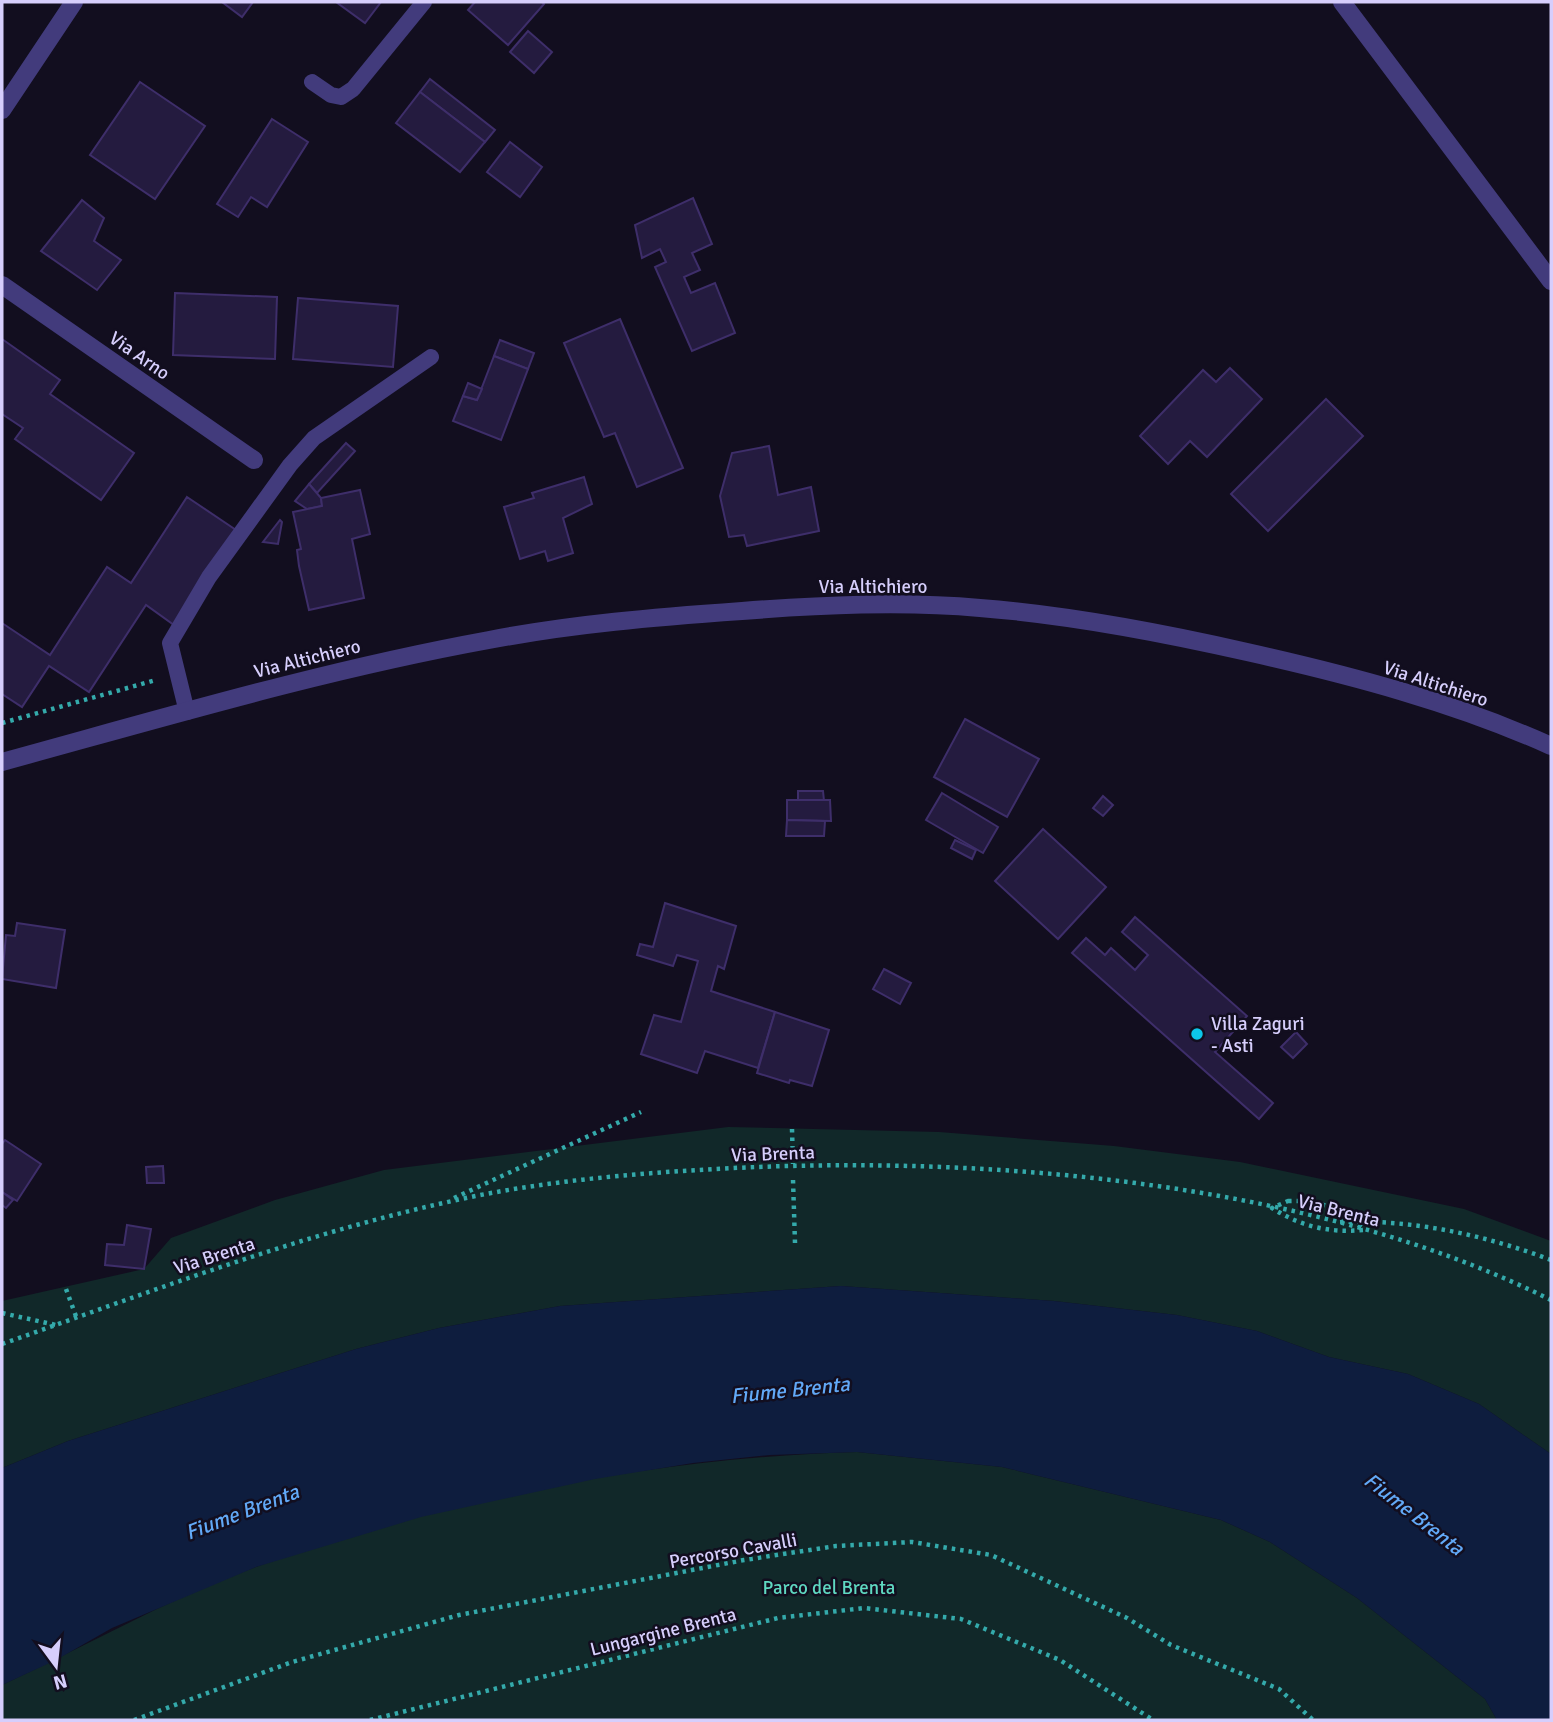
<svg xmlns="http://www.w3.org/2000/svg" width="1553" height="1722" font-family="Signika,sans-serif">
<rect width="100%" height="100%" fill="#120e1f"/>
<g fill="#112829">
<path d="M728,1127L939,1132L1114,1146L1240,1162L1464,1209L1551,1241V1454L1479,1404L1408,1374L1329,1357L1257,1331L1177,1315L1054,1301L841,1286L560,1306L439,1328L356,1349L68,1441L2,1468V1301L144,1269L171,1238L275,1200L384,1170Z"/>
<path d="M857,1452L1002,1467L1221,1520L1270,1542L1357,1598L1485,1699L1497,1720H2V1685C87,1646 167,1599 256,1567C448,1498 654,1458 857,1452Z"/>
</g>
<path fill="#0e1d3e" d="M841,1286L1054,1301L1177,1315L1257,1331L1329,1357L1408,1374L1479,1404L1551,1454V1720H1497L1485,1699L1357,1598L1270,1542L1221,1520L1002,1467L857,1452L770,1455L693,1463L595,1479L421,1517L256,1567L112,1628L56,1660L2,1685V1468L68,1441L356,1349L439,1328L560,1306Z"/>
<g fill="#241b3f" stroke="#3e2e6a" stroke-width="2">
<path d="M222,2H253L242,17Z"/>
<path d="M336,2H381L365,23Z"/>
<path d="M475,2H542L544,4L508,45L468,10Z"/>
<path d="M528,31L552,52L534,73L510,52Z"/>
<path d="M430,79L495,130L485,142L420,92Z"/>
<path d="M140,82L205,126L155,199L90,155Z"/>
<path d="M420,92L485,142L460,172L396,123Z"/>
<path d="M272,119L308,142L267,207L251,197L238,217L217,204Z"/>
<path d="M510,142L542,167L520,197L487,172Z"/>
<path d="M693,198L712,244L692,253L700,270L684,277L691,293L715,283L735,333L692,351L655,267L666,262L660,249L642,258L635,225Z"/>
<path d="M82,200L104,218L94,241L121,260L97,290L41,251Z"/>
<path d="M175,293L277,297L275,359L173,355Z"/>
<path d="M298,298L398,306L393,367L293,359Z"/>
<path d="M620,319L683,468L637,487L615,433L604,437L564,343Z"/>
<path d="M2,339L60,380L50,394L134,453L101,500L15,439L23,428L2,414Z"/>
<path d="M500,340L534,353L528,369L494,356Z"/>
<path d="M494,356L528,369L501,440L453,421L463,396L477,400Z"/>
<path d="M1230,368L1262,399L1207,457L1190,441L1168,464L1140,436L1203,370L1216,382Z"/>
<path d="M468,383L482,389L477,400L463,396Z"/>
<path d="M1326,399L1363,436L1268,531L1231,494Z"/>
<path d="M346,443L355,451L317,493L309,484Z"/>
<path d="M769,446L778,495L811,487L819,531L747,546L744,535L729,537L720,496L732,453Z"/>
<path d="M584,477L592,504L563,518L573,553L548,561L545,551L520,559L504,507L534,498L532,493Z"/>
<path d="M309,484L321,498L322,506L307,509L295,501Z"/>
<path d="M360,490L370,534L352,539L364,598L309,610L299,566L297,550L301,549L293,512L322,506L321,498Z"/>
<path d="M187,497L236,530L174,625L146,605L89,692L49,666L22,707L2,694V623L50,655L107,567L131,583Z"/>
<path d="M280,520L282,522L278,544L263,542Z"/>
<path d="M965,719L1039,759L1007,817L934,777Z"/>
<path d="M798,791H823L824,801L798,800Z"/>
<path d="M942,793L998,827L983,853L926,820Z"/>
<path d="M1103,796L1113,805L1103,816L1093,808Z"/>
<path d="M787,800H830L831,821L787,820Z"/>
<path d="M787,820L825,821L824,836H786Z"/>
<path d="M1043,829L1106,887L1058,939L995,881Z"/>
<path d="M955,840L976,850L972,859L951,848Z"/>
<path d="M665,903L736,926L724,969L718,966L711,991L775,1012L758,1068L705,1051L697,1073L641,1054L654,1015L681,1022L698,961L677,955L673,966L637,955L640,944L653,947Z"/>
<path d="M1135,917L1247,1016L1215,1052L1273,1103L1259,1119L1072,953L1086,938L1105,955L1111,948L1135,970L1148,955L1122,932Z"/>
<path d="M17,923L65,930L56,988L2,979L6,935L15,936Z"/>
<path d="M884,969L911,983L900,1004L873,989Z"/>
<path d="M775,1012L829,1030L812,1086L790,1080L789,1083L757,1073Z"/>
<path d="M1296,1032L1307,1044L1293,1058L1281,1047Z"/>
<path d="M5,1140L41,1164L17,1201L2,1192V1144Z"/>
<path d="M163,1166L164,1183H147L146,1167Z"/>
<path d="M2,1192L13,1200L6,1208L2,1205Z"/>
<path d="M127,1225L151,1229L144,1269L105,1265L107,1244L124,1245Z"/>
</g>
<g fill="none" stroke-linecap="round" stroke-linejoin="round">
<g stroke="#34aaab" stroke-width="4.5" stroke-dasharray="3.5 5" stroke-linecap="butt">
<path d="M2,723L156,680"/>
<path d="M792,1129L793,1164"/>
<path d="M793,1180L795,1243"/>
<path d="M454,1198L641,1112"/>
<path d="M1288,1201C1319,1200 1342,1208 1364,1230C1329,1233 1302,1227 1272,1208Z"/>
<path d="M1340,1222C1412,1219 1485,1235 1551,1260"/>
<path d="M66,1289L77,1319"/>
<path d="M2,1313L56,1325"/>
<path d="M2,1344C150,1292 298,1235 452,1201C532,1183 616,1175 698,1170C968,1153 1307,1178 1551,1300"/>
<path d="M134,1720L292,1662L459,1615L744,1560L836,1546L912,1542L991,1555L1127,1618L1171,1645L1279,1689L1313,1720"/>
<path d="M370,1720L778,1618L864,1608L961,1619L1060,1660L1153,1720"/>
</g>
<g stroke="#423b7c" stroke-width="16">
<path d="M312,82L331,95L341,97L353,89L424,2"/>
<path d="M187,712L170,643L209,577L290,465L314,438L431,357"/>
</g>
<g stroke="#423b7c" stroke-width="18">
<path d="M1342,2L1551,281"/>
<path d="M2,110L74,2"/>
<path d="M2,285L254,460"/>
</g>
<path stroke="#423b7c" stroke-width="18" d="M2,762C163,718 324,670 489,640C572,624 657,617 742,611C820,605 902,601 980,608C1071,615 1159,632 1247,652C1350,675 1456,703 1551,746"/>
</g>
<circle fill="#0cc6ea" stroke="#120e1f" stroke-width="2.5" cx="1197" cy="1034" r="7"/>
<g text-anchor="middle" stroke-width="5" stroke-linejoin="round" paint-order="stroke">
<g font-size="19" fill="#d6cefc" stroke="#120e1f">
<text transform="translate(140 355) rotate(35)" y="7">Via Arno</text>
<text x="873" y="593">Via Altichiero</text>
<text transform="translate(307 658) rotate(-14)" y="7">Via Altichiero</text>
<text transform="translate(1436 683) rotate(18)" y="7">Via Altichiero</text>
<text transform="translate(773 1153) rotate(-2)" y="7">Via Brenta</text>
<text transform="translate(1339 1210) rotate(14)" y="7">Via Brenta</text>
<text transform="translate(214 1255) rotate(-18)" y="7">Via Brenta</text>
<text transform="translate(733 1550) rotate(-10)" y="7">Percorso Cavalli</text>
<text transform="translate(663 1631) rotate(-14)" y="7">Lungargine Brenta</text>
</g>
<g font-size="19" fill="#d6cefc" stroke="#120e1f" text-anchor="start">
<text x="1211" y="1030">Villa Zaguri<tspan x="1211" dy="22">- Asti</tspan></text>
</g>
<g font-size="19" fill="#5fd8c1" stroke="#120e1f">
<text x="829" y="1594">Parco del Brenta</text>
</g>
<g font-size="21" font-style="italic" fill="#62a9f7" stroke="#120e1f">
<text transform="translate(790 1390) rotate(-6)" y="7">Fiume Brenta</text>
<text transform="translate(242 1512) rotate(-21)" y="7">Fiume Brenta</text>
<text transform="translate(1414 1514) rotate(38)" y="7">Fiume Brenta</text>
</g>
</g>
<rect width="1553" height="1722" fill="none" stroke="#d6cefc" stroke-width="7"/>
<g transform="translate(56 1666) rotate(165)" stroke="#120e1f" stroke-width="5" paint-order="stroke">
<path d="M0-5L12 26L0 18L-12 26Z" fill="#d6cefc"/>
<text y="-10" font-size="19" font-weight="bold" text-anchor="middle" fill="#d6cefc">N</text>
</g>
</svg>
